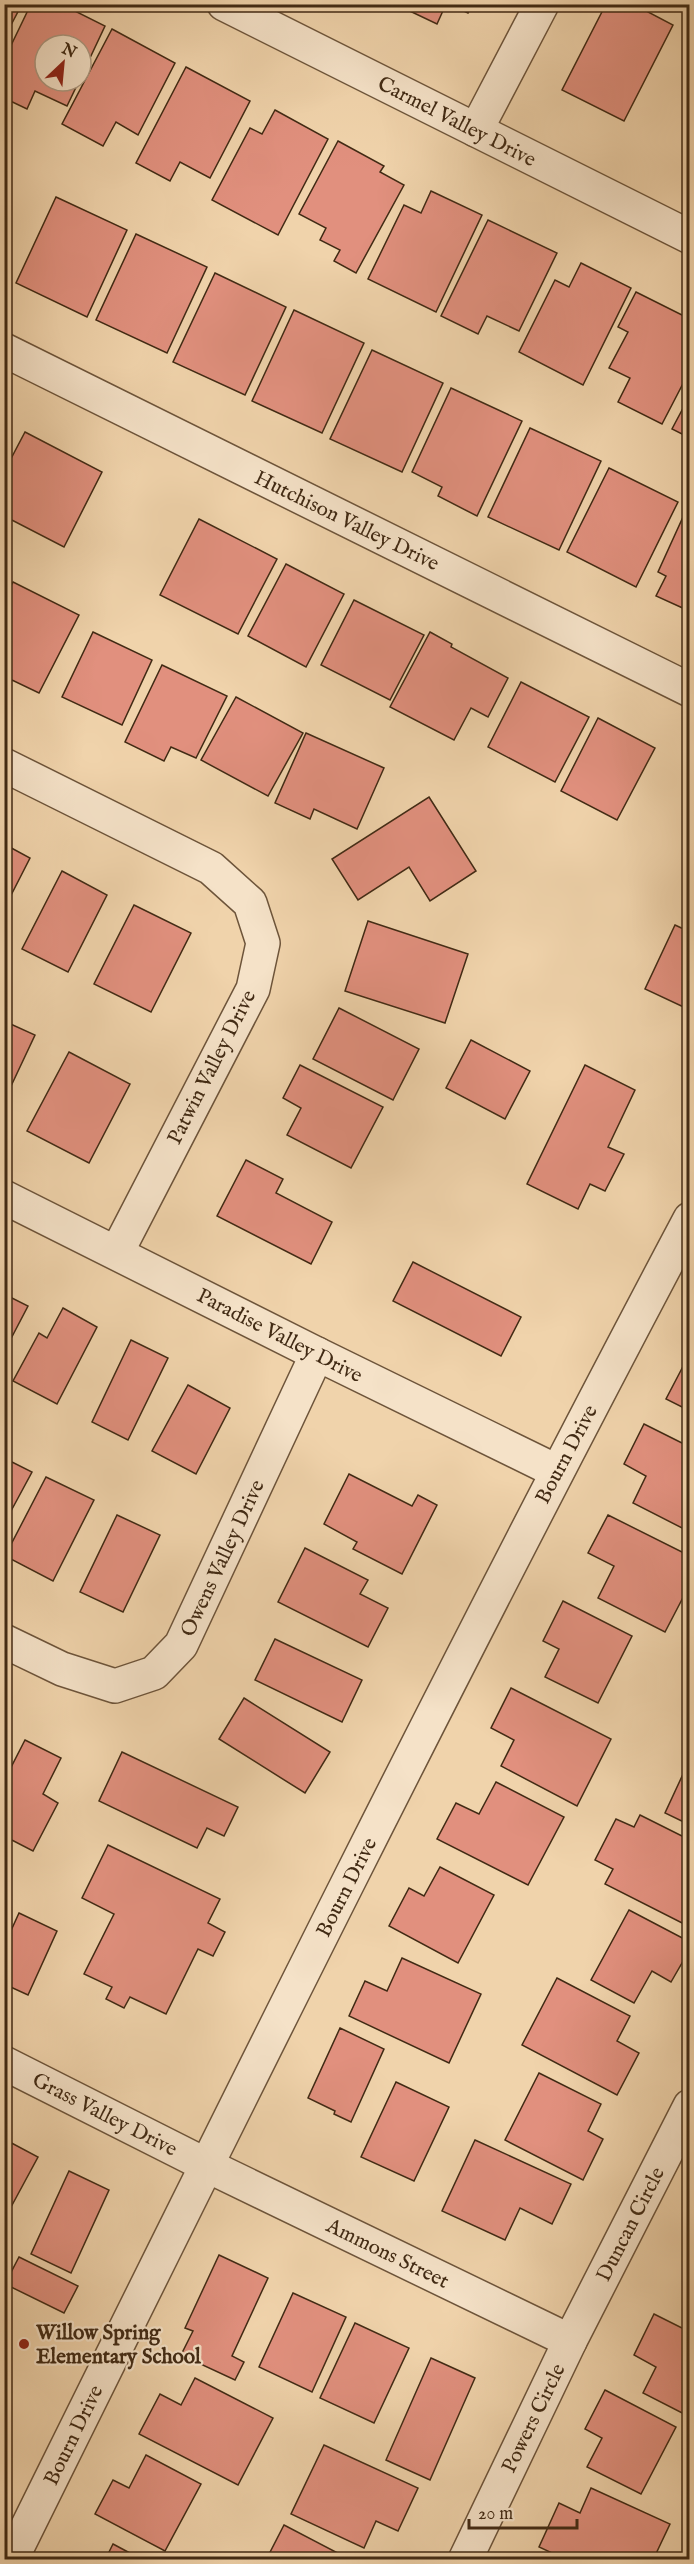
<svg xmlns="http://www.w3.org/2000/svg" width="694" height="2564" font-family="'IM FELL English',serif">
<rect width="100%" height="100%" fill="#f0d3ab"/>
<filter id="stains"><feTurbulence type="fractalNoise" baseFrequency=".00333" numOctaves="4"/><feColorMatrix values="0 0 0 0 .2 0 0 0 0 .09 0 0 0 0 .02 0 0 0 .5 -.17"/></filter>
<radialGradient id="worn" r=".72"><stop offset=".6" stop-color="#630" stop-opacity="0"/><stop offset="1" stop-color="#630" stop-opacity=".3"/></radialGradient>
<g fill="#e1907e" stroke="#412a14" stroke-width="1.5">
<path d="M4,4H22L11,25L4,21Z"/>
<path d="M31,4H61L105,26L81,77V45H45V81H79L67,106L35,91L27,109L4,98V60Z"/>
<path d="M395,4H446L437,24Z"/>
<path d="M449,4H473L468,13Z"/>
<path d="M606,4H633L673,25L624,121L562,90Z"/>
<path d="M112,29L175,63L138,135L116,122L103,146L62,124Z"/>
<path d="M186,67L250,101L210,178L180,162L170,181L136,163Z"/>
<path d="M275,110L328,139L278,235L212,200L250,128L262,134Z"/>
<path d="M338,141L384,166L380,172L404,185L356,273L334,261L340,250L320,240L326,228L299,214Z"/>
<path d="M431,191L482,215L436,312L368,279L404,205L421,213Z"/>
<path d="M56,197L127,230L87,317L16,283Z"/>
<path d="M488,220L557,253L519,331L487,316L478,334L441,316Z"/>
<path d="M136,234L207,267L167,353L96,320Z"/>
<path d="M581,263L631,288L583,385L519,352L555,280L569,287Z"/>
<path d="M215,273L286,307L245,395L173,362Z"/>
<path d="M636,292L690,319V370L662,424L618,402L630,378L609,368L628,332L618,327Z"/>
<path d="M294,310L364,343L322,433L252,401Z"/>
<path d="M372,350L443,383L402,472L330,439Z"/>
<path d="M451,388L522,421L477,516L438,496L442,487L412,472Z"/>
<path d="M690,395V438L672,429Z"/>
<path d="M530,428L601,461L559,550L488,517Z"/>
<path d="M25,432L102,472L64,547L4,516V472Z"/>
<path d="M609,468L678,502L636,587L567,552Z"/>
<path d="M688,506H690V619L684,617L687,610L656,596L666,576L658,572Z"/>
<path d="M199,519L277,559L238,634L160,595Z"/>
<path d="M286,564L344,594L306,667L248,636Z"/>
<path d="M13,582L79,615L39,693L12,680L7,689L4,688V599Z"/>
<path d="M354,600L424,635L390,700L321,665Z"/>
<path d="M93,632L152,660L122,725L62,697Z"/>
<path d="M430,632L452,644L451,647L508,678L488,717L471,708L454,740L390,707Z"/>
<path d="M162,665L227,696L196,758L171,747L164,761L125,742Z"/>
<path d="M521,682L589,717L555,782L488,747Z"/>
<path d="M236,697L303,733L268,796L201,760Z"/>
<path d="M598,718L655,748L617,820L561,791Z"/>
<path d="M306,733L384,768L357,829L314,809L310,819L275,803Z"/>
<path d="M429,797L476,871L430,901L409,867L358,900L332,859Z"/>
<path d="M4,844L30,858L4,909Z"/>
<path d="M62,871L107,895L68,972L22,949Z"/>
<path d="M134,905L191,933L151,1012L94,984Z"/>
<path d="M368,921L468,954L445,1023L345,991Z"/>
<path d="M675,925L690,932V1010L645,989Z"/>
<path d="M339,1008L419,1049L393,1100L313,1059Z"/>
<path d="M4,1021L35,1035L4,1101Z"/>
<path d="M471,1040L530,1071L505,1119L446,1088Z"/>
<path d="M69,1052L130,1084L89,1163L27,1131Z"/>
<path d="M300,1065L383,1107L351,1168L287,1135L301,1108L283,1098Z"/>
<path d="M585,1065L635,1090L608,1147L624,1154L605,1191L590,1184L578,1209L527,1184Z"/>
<path d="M246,1160L283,1179L276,1193L332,1222L311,1264L217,1216Z"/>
<path d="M413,1262L521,1317L501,1356L393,1301Z"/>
<path d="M4,1294L28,1306L4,1352Z"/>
<path d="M63,1308L97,1327L57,1404L13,1381L39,1333L47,1338Z"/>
<path d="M131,1340L168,1358L128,1440L92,1422Z"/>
<path d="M690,1353V1411L666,1399Z"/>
<path d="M188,1385L230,1408L196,1474L152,1451Z"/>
<path d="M644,1424L690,1447V1532L633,1503L646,1476L624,1464Z"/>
<path d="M4,1458L32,1472L4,1524Z"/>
<path d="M349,1474L412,1506L418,1495L437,1505L402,1574L353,1549L357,1542L324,1524Z"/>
<path d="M46,1477L94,1500L53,1581L5,1556Z"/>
<path d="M117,1515L160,1535L123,1612L80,1592Z"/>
<path d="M608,1515L690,1556V1584L665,1632L598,1598L614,1566L588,1553Z"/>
<path d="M305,1548L368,1580L360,1594L388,1608L368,1647L278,1602Z"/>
<path d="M563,1601L632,1636L598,1703L545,1677L559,1649L543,1641Z"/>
<path d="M275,1639L362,1680L342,1722L255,1680Z"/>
<path d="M511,1688L611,1739L577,1806L501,1766L514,1740L491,1728Z"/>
<path d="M244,1698L330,1752L305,1793L219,1739Z"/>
<path d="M25,1740L61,1758L43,1794L58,1803L33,1851L4,1836V1781Z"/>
<path d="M122,1752L238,1807L224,1836L207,1828L197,1848L99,1801Z"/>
<path d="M690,1759V1825L665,1813Z"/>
<path d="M496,1782L564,1817L528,1885L437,1839L456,1803L479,1814Z"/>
<path d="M640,1815L690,1840V1927L605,1884L613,1869L595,1860L616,1819L634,1827Z"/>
<path d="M108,1845L220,1899L208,1923L225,1932L213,1956L198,1949L166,2014L130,1997L124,2008L106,1999L112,1987L84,1974L114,1914L82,1898Z"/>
<path d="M440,1867L494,1895L458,1963L389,1926L409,1888L424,1896Z"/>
<path d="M629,1910L690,1942V1949L671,1982L652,1971L634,2003L591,1980Z"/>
<path d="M19,1913L57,1931L28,1995L4,1984V1946Z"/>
<path d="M402,1958L481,1994L449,2063L349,2016L365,1981L387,1991Z"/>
<path d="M557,1978L630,2016L617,2041L639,2053L617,2095L522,2045Z"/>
<path d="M340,2028L384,2049L351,2122L334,2114L335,2111L308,2098Z"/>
<path d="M539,2073L601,2104L588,2131L603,2139L583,2180L505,2140Z"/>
<path d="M396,2082L449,2107L414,2181L361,2157Z"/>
<path d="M4,2139L38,2157L4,2220Z"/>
<path d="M475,2140L571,2184L552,2224L520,2208L505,2240L442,2211Z"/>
<path d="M69,2171L109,2190L71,2273L31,2254Z"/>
<path d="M219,2255L268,2278L232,2356L244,2362L235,2380L181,2355L193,2331L185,2328Z"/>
<path d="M19,2257L78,2286L64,2313L5,2284Z"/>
<path d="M293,2293L346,2317L312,2392L259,2367Z"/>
<path d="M654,2314L690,2332V2417L643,2393L656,2367L634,2355Z"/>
<path d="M355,2323L409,2348L374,2423L320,2398Z"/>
<path d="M431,2358L475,2378L430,2480L386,2460Z"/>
<path d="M195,2378L273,2418L238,2485L139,2434L160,2394L181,2405Z"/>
<path d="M605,2390L676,2427L641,2494L587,2467L602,2438L585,2429Z"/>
<path d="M324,2445L418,2488L398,2531L376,2521L364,2548L291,2514Z"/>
<path d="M146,2455L201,2484L165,2551L95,2514L113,2480L129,2488Z"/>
<path d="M591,2488L670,2524L653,2560H567L539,2547L559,2503L580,2513Z"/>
<path d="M284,2525L351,2560H266Z"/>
<path d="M113,2544L143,2560H105Z"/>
</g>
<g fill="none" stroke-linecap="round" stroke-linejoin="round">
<g stroke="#6d543a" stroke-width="36">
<g id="minor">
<path d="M224,4L690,237"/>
<path d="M476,130L542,4"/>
<path d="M4,350L690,690"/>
<path d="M4,765L211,868L250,903L263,943L253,989L117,1252"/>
<path d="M4,1197L317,1354L556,1471"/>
<path d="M4,1641L62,1669L115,1686L154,1673L181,1645L317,1354"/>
<path d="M4,2063L206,2165L570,2341"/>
<path d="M11,2560C233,2111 455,1662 690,1219"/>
<path d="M465,2560L570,2341L690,2106"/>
</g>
</g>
<use href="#minor" stroke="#f5e2c8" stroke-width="33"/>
</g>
<circle fill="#8f2418" stroke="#f5e2c8" stroke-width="2" cx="24" cy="2344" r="6"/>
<g text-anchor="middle" stroke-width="4.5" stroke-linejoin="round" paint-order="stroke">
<g font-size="21" fill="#412a14" stroke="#f5e2c8">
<text transform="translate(457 121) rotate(27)" y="7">Carmel Valley Drive</text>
<text transform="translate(347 520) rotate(26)" y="7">Hutchison Valley Drive</text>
<text transform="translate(211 1067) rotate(-63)" y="7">Patwin Valley Drive</text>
<text transform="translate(280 1335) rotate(27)" y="7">Paradise Valley Drive</text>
<text transform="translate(566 1454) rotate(-62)" y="7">Bourn Drive</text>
<text transform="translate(222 1558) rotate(-65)" y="7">Owens Valley Drive</text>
<text transform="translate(346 1887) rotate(-63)" y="7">Bourn Drive</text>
<text transform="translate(105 2114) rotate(27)" y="7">Grass Valley Drive</text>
<text transform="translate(630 2224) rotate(-63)" y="7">Duncan Circle</text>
<text transform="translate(388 2253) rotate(26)" y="7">Ammons Street</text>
<text transform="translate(533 2418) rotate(-64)" y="7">Powers Circle</text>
<text transform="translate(73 2435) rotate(-64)" y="7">Bourn Drive</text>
</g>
<g font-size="21" font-weight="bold" fill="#412a14" stroke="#f5e2c8" text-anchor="start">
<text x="36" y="2339">Willow Spring<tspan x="36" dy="24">Elementary School</tspan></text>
</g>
</g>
<rect width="694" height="2564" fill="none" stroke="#f0d3ab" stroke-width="24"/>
<rect x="6" y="6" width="682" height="2552" fill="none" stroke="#412a14" stroke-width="3"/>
<rect x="12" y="12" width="670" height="2540" fill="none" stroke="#412a14" stroke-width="1.5"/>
<g transform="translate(63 63) rotate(26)"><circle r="28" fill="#f5e2c8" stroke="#ad9880" stroke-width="1.5"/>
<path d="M0-4.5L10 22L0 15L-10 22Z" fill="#8f2418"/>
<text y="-9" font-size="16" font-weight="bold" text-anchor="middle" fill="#412a14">N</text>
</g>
<path d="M469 2519v9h108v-9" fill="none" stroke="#412a14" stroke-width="3"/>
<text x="478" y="2519" font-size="18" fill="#412a14" stroke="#f5e2c8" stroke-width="4.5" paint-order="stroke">20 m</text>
<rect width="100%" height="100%" filter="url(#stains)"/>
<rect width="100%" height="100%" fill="url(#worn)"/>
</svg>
